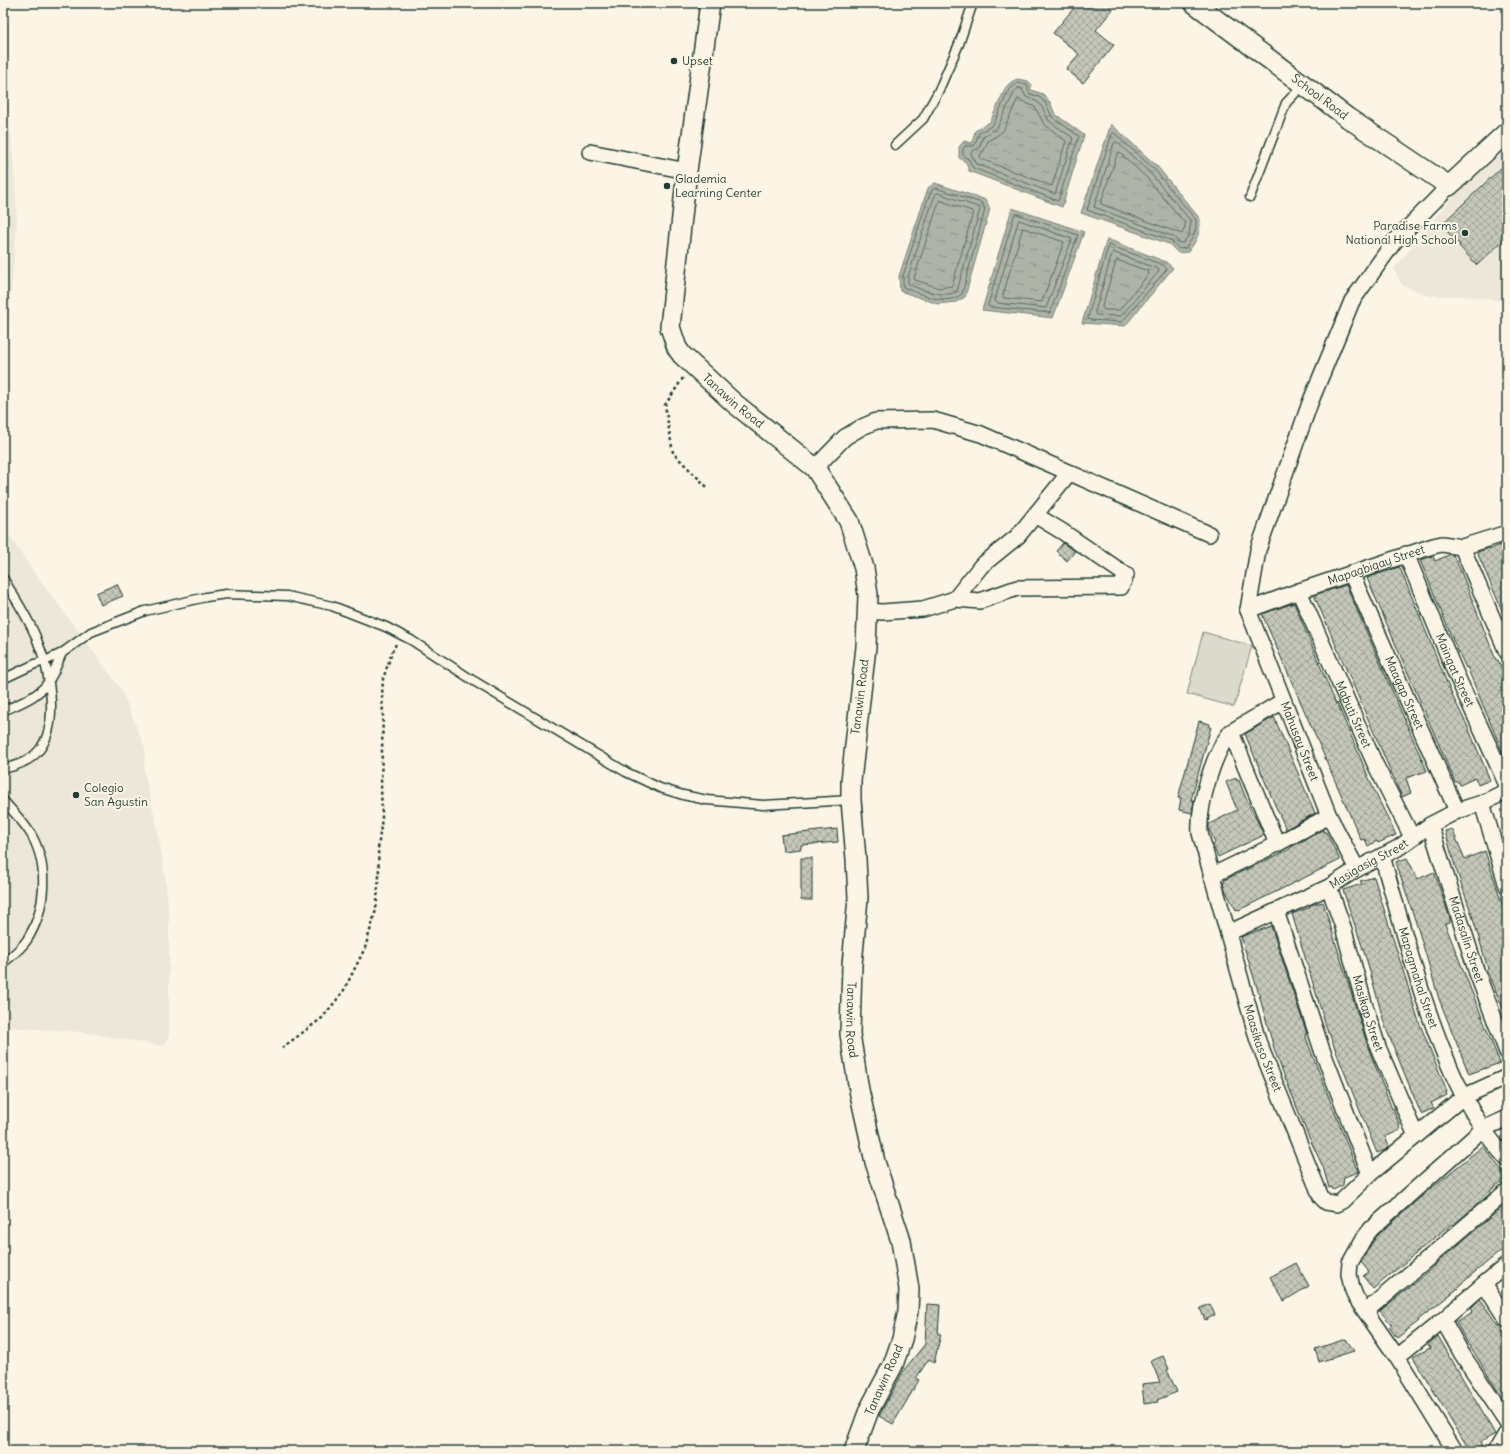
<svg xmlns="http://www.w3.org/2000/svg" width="1510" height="1454" font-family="Delius,sans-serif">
<defs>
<pattern id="water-ripples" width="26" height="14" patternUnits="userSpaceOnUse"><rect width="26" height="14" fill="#aeb3a7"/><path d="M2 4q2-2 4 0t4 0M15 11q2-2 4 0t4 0" fill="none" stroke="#8d9389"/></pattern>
<pattern id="building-cross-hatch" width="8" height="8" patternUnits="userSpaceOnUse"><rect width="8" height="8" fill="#c5c7b9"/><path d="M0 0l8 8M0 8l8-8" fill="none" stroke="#9fa397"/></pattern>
</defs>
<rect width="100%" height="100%" fill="#fcf5e5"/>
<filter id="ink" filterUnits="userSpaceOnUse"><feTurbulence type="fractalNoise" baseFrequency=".025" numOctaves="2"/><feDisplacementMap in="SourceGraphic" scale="8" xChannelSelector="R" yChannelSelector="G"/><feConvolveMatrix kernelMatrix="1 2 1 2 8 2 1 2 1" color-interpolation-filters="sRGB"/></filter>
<g filter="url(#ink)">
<g fill="#ece7d8">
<path d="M3,119L11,134L15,181L17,222L7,340L3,360Z"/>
<path d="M1507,148V301L1464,296H1429L1402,285L1394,269L1453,196Z"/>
<path d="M3,521L10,537L34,572L121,689L145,748L144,772L155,818L164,867L169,916V1035L163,1046L81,1032L3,1027Z"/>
</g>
<path fill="#dcdacc" stroke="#7e8c80" d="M1203,632L1252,646L1234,707L1187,694Z"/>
<g fill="url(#water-ripples)" stroke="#758479">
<path d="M1017,79L1028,81L1031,84V90L1043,94L1050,102L1055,114L1084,135L1062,207L969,171L966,162L959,158V147L964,141L972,143L975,131L990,122L1006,87L1011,82Z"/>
<path d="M1111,124L1157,166L1200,219C1200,234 1197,240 1188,252L1178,253L1169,244L1081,213Z"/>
<path d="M935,183L986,200L990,209L965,297L956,302L938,304L900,291L899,276L924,200L928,188Z"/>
<path d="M1012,208L1084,232L1053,318L982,310Z"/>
<path d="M1107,239L1166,262L1173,268L1125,326L1082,323Z"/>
</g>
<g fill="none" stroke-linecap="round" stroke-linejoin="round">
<g stroke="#586c62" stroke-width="1">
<path d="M1018,83L1027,85L1029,93L1041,98L1046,104L1052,117L1079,136L1058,201L973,168L969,160L963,155V149L965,146H974L979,133L993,125L1009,90Z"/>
<path d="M1019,88L1022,89L1026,97L1038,102L1042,107L1049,121L1073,138L1055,194L977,164L971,154V152L979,148L983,137L997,128L1014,93Z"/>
<path d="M1018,99L1035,107L1044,124L1066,141L1052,186L981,159L980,155L984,150L988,141L998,135L1003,131Z"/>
<path d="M1114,133L1154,169L1196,220C1197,231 1193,239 1185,248L1179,249L1170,240L1087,210L1112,134Z"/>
<path d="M1117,142L1150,173L1191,221L1189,235L1183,243H1180L1172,236L1094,207L1114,143Z"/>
<path d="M1118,153H1120L1146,177L1185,223V227L1182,234L1101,204Z"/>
<path d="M936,188L982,203L985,209L962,294C946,307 922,294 905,288L903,287V276L927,201L932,190Z"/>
<path d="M938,193L978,207L980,209L957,291C948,299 917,290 908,283V277L932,203L936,194Z"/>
<path d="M941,201L972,211L973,213L952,286L940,288L915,280L914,278L938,205L939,202Z"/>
<path d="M1015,214H1017L1078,235L1050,313L990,307L988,306Z"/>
<path d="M1019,220L1072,239L1046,308L997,303L995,301Z"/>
<path d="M1023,228L1064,242L1042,302L1004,298L1003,296Z"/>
<path d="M1109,245L1163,265L1167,269L1122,322L1090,320L1088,318Z"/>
<path d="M1113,252L1158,269L1159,271L1121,316L1096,315L1095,313Z"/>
<path d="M1117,260L1148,271L1149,274L1119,310H1104L1102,307Z"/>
</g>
</g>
<g fill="url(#building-cross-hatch)" stroke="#1f3d34">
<path d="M1078,3H1106L1113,9L1096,30L1114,45L1083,83L1066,69L1079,54L1053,33Z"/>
<path d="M1501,168L1507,174V237L1477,265L1459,246L1460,245L1441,225Z"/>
<path d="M1507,542V622L1477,552L1490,548L1491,549Z"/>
<path d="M1063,543L1075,551L1067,561L1056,551Z"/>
<path d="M1451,554L1453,555L1460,569L1496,660H1498L1507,680V763L1467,667L1466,668L1453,640L1420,560L1433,556L1435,561Z"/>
<path d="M1399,567L1400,568L1452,695L1467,725L1490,780L1478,785L1475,778L1460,785L1459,782H1455L1367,578Z"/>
<path d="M117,584L123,596L101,605L96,593Z"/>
<path d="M1346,585L1427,771L1406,778L1411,793L1402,797L1314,595Z"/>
<path d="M1294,603L1336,704L1337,703L1374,790L1396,835L1378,843L1377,841L1368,846L1365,839L1361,840L1262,614Z"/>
<path d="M1274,717L1315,813L1286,829L1275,805L1245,734Z"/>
<path d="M1199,721L1210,724L1209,727H1211L1191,800H1194L1192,813L1179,810L1181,798H1178Z"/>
<path d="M1236,778L1237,781L1239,780L1245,796L1264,835L1218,857L1213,846V845L1215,843L1209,829V824L1237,810L1226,782Z"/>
<path d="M837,829L838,842L801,845V849L783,851L781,835Z"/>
<path d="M1452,829L1465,859L1485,851L1498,891L1507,922V1017L1486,970L1488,969L1472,915L1455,866L1445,831Z"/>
<path d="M1323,830L1324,832H1326L1340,860L1239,910V909L1236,910L1225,890L1223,883L1225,882L1224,880L1288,850L1293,846Z"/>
<rect x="801" y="858" width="11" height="42"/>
<path d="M1407,858L1418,879L1434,872L1450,918V923L1445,924L1500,1063L1469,1074L1439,999L1419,932L1396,862Z"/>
<path d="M1374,877L1419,1022L1447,1091L1446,1092L1447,1095L1431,1103L1434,1108L1421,1114L1385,1026L1367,961L1343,890L1362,884L1360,881Z"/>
<path d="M1323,902L1369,1050L1392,1109L1393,1108L1400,1126L1399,1127L1400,1130L1385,1137L1389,1146L1385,1150L1377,1153L1339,1059L1329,1033H1328L1292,914L1310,907V905Z"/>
<path d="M1271,926L1307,1034H1305L1309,1046L1358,1172L1344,1177L1343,1185L1333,1190L1332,1187L1329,1188L1323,1167L1307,1133L1275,1052L1258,991L1241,937Z"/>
<path d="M1483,1146L1507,1177L1490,1191L1491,1193L1453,1225L1452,1224L1433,1239L1373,1289L1363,1276L1369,1272L1361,1262L1372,1243L1378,1235L1429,1190Z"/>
<path d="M1504,1206L1507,1209V1246L1470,1276L1456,1290L1418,1320L1419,1321L1397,1338L1389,1327L1392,1325L1380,1311L1424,1275L1446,1255Z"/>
<path d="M1296,1263L1309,1286L1284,1301L1270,1277Z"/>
<path d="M1480,1299L1507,1339V1406L1469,1344H1468L1456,1322L1473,1312L1471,1308Z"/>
<path d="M927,1304L940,1305L938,1334H941L934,1363L929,1359L916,1378L919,1380L893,1424L879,1416L904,1370L925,1344Z"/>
<path d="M1210,1304L1215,1315L1205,1320L1200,1308Z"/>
<path d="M1438,1336L1495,1434L1481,1442L1486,1451H1470L1413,1357L1430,1348L1428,1344Z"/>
<path d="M1346,1339L1354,1351L1319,1362L1315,1349Z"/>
<path d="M1163,1356L1169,1369L1167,1370L1177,1392L1157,1400L1158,1402L1144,1404L1142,1384L1160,1382L1151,1361Z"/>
</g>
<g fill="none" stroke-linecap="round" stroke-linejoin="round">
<g stroke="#1f3d34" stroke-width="11">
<g id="service">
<path d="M895,145L923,119L938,92L959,44L973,3"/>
<path d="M1250,197L1286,103L1303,85"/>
<path d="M3,578C14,597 30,620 37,640C49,668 60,722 40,749C31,761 17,766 3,769"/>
<path d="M3,679L35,664L45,661L62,653L91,632L145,611L206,597L226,594L287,596L332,606L386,627L411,640L474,681L626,772L660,788L683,795L707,800L763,805L851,800"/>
<path d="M3,711C20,703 41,696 50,679C55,671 58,662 62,653"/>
<path d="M3,800C13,812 25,823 32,836C49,867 46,910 27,940C21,949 12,956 3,963"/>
</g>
</g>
<g stroke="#1f3d34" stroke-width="18">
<g id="minor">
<path d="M590,152L687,171"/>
<path d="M815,468L845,437L862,427L876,421L933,420L981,434L1209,534"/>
<path d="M1462,547L1507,652"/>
<path id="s1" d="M1406,554L1455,672L1507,785"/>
<path id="s2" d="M1351,573L1457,811"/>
<path id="s3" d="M1299,591L1375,764L1412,837"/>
<path d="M955,599L981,566L1018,536L1069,473"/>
<path d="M1248,610L1258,550L1310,403L1352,301L1394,242L1449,186"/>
<path id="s4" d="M1248,610L1329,816L1357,869"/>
<path id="s5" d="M1248,610L1299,591L1433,546L1442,544L1462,547L1507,533"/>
<path d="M868,611L882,612L923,609L955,599L980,601L1017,588L1121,587L1126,575L1063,532L1035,515"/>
<path id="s6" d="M1283,701L1231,732C1213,753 1198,806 1200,833L1258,1041L1321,1197L1326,1202L1332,1203L1336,1204L1342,1201L1370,1174L1463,1097L1507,1077"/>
<path d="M1231,732L1277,844"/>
<path d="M1482,803L1507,886"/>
<path id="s7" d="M1430,825L1477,973L1507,1052"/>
<path id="s8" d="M1382,856C1395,902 1408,948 1422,993C1442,1052 1464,1112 1507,1159"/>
<path d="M1211,876L1277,844L1329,816"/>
<path id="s9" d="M1329,887L1343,927L1364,1003L1378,1047L1416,1136"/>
<path d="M1276,911L1322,1050L1370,1174"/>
<path id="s10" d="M1228,933L1329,887L1357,869L1398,848L1430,825L1457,811L1482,803L1507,791"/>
<path d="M1484,1284L1507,1320"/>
<path d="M1366,1311L1507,1191"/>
<path d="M1443,1320L1462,1354L1507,1422"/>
<path d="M1397,1357L1443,1320L1484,1284L1507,1265"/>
<path d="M1455,1451L1397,1357L1356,1298L1352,1288L1349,1274L1350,1263L1364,1238L1371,1229L1483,1129L1507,1118"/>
<path d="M1496,1451L1507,1432"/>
</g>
</g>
<g stroke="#1f3d34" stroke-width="22">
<g id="tertiary">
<path id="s11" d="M710,3L687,171L670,327L677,348L682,355L734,403L815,468L849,521L864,568L868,595L866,647L851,781V800L856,859L858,898L852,965L850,1034L859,1090L875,1162L901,1241L909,1289L908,1311L902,1339L893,1365L869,1410L854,1451"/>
<path id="s12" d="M1194,3L1348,118L1449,186L1507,132"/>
</g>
</g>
<g stroke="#1f3d34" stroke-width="2.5" stroke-dasharray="3 3" stroke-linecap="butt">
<path d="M683,378L665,405L673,453L707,487"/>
<path d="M282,1048L322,1018L343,992L365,948L376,910L379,876L378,849L382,818L381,785L383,714L382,696L383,679L392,652L396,644"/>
</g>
<use href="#service" stroke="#fcf5e5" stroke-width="8"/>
<use href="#minor" stroke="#fcf5e5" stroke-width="15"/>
<use href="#tertiary" stroke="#fcf5e5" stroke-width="19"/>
</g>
</g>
<g fill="#1f3d34" stroke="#fcf5e5" stroke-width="1.5">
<circle cx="674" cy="61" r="4"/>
<circle cx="667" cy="186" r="4"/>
<circle cx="1465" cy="233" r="4"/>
<circle cx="76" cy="795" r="4"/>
</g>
<g text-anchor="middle" stroke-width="4" stroke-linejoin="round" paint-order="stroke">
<g font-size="12" fill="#1f3d34" stroke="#fcf5e5" text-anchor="start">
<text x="682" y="65">Upset</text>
<text x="675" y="183">Glademia<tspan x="675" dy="14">Learning Center</tspan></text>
<text x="1457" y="230" text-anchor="end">Paradise Farms<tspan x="1457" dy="14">National High School</tspan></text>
<text x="84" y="792">Colegio<tspan x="84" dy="14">San Agustin</tspan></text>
</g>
<g font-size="12" fill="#1f3d34" stroke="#fcf5e5">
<text dy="4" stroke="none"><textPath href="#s12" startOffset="157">School Road</textPath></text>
<text dy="4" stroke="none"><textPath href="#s11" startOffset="426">Tanawin Road</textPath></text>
<text dy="4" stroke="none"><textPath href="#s5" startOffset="136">Mapagbigay Street</textPath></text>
<text dy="4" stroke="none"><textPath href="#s1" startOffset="126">Maingat Street</textPath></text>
<text dy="4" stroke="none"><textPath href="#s2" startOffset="131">Maagap Street</textPath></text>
<text transform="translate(860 697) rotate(-83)" y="4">Tanawin Road</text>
<text dy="4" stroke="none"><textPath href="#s3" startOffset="135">Mabuti Street</textPath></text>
<text dy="4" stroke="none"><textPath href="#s4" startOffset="141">Mahusay Street</textPath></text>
<text dy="4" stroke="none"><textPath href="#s10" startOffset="157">Masigasig Street</textPath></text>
<text dy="4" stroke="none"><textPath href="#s7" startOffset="120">Madasalin Street</textPath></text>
<text dy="4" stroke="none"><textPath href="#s8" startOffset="127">Mapagmahal Street</textPath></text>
<text dy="4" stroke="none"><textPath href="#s9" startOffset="132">Masikap Street</textPath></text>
<text dy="4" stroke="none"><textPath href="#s11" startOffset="1098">Tanawin Road</textPath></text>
<text dy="4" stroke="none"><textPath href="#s6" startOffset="392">Maasikaso Street</textPath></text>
<text transform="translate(884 1380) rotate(-66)" y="4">Tanawin Road</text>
</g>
</g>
<rect width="1510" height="1454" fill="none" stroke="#fcf5e5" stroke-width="16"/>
<rect x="8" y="8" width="1494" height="1438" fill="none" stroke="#1f3d34" stroke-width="1.5" filter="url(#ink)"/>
</svg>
